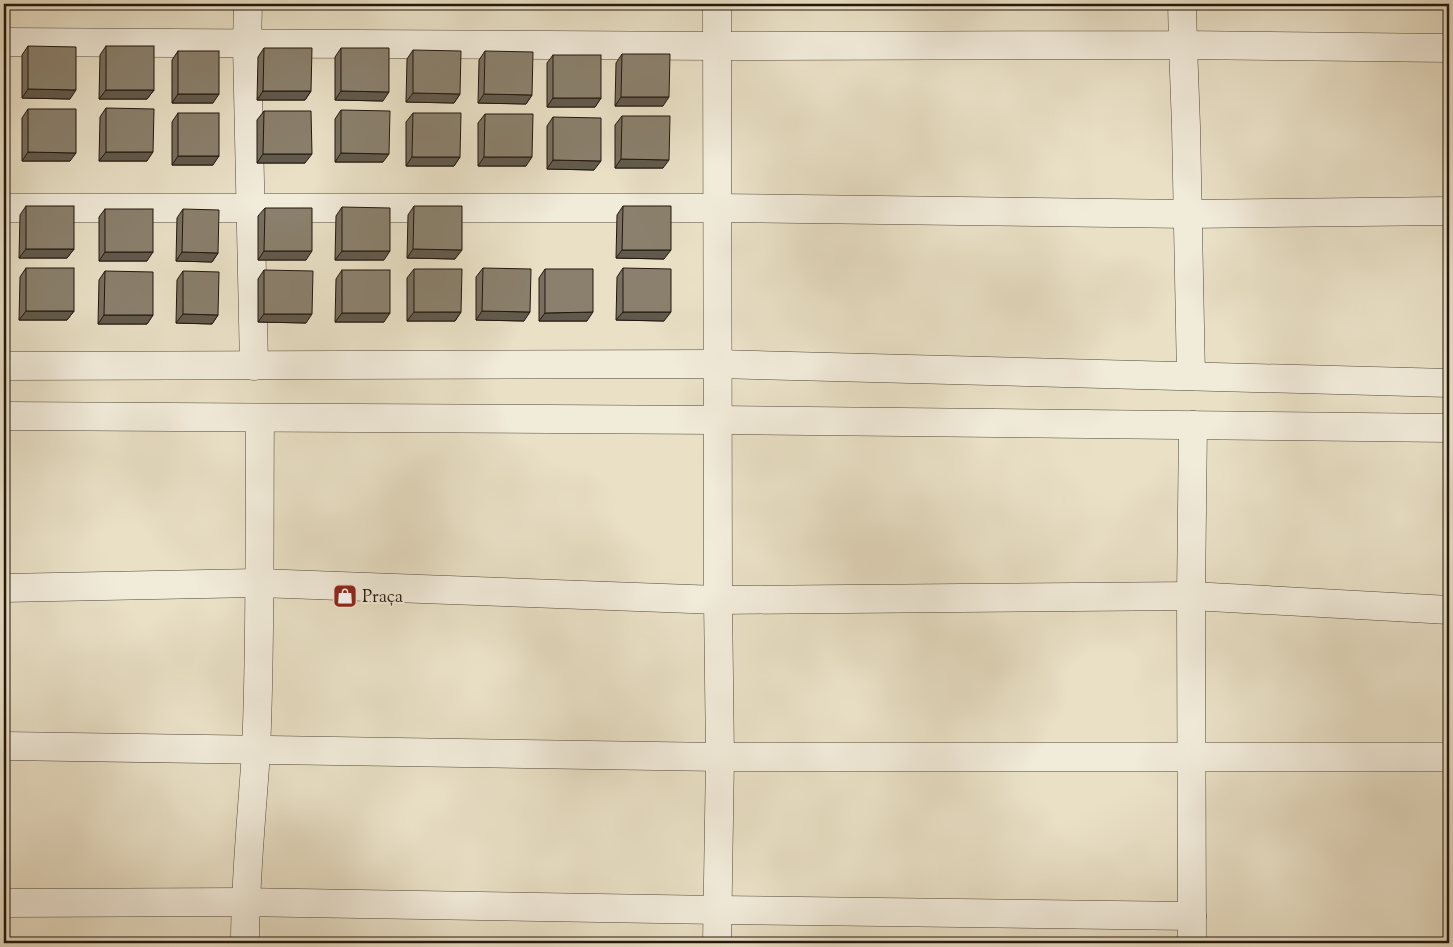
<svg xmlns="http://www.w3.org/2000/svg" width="1453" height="947" font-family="'Sorts Mill Goudy',serif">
<rect width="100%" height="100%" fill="#e9e0c6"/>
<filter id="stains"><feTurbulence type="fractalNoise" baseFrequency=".004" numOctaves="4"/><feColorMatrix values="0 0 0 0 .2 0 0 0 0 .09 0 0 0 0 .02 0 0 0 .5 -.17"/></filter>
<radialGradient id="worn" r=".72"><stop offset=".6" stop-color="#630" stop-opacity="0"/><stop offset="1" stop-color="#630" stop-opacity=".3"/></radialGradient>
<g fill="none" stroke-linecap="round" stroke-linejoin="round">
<g stroke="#54493b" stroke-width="29">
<g id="minor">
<path d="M248,4L247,44L254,366"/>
<path d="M717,4L718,600L720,757L717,943"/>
<path d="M4,42L716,46L1183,45L1182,4"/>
<path d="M4,208H717L1188,214L1449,211"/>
<path d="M1191,376L1186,126L1183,45L1449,48"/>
<path d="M4,588L259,583L718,600L1191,596L1449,610"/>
<path d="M4,746L720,757H1449"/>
<path d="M4,903L245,902L718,910L1192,916"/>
<path d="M245,943C245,879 252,815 256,751C261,640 259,529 260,418"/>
<path d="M1192,943L1191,596L1193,425"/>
</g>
</g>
<g stroke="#54493b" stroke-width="29">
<g id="tertiary">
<path d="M4,366L718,364L1449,383"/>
<path d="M4,416L718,420L1449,428"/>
</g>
</g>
<use href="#minor" stroke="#f1ebda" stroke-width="28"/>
<use href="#tertiary" stroke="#f1ebda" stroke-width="28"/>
</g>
<g fill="#776e5e" stroke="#23170d">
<path d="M431,4H500L496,8L431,9Z"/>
<path d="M28,46L70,99L22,98V55Z"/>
<path d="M106,46L154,90L147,99H99L100,55Z"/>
<path d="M264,48L311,91L305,100H257L258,57Z"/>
<path d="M341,48L383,101L335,100V57Z"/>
<path d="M413,50L460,94L454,103L406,102L407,59Z"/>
<path d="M178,51L213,103H172V60Z"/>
<path d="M485,51L532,95L526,104L478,103L479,60Z"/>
<path d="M622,54L663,106H615L616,63Z"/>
<path d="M553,55L601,98L595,107H547V63Z"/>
<path d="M106,108L147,161H99L100,117Z"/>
<path d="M28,109L70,161H22V118Z"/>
<path d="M341,110L383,162H335V119Z"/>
<path d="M264,111L305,163H257V120Z"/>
<path d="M178,113L213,165H172V122Z"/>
<path d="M413,113L460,157L454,166H406V122Z"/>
<path d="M485,114L526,166H478V123Z"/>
<path d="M622,116L663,168H615V125Z"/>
<path d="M553,117L594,170L547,169V126Z"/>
<path d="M26,206L74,249L67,258H19L20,215Z"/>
<path d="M414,206L455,259L407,258L408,215Z"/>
<path d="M623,206L664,259L616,258L617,215Z"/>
<path d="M342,207L384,260H335L336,216Z"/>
<path d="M265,208L306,260H258V216Z"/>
<path d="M105,209L147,261H99V217Z"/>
<path d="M183,209L218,253L212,262L176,261L177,218Z"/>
<path d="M26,268L74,311L67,320H19L20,277Z"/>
<path d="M483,268L524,321L476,320V277Z"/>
<path d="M623,268L664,321L616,320L617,277Z"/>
<path d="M414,269L461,312L455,321H407V278Z"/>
<path d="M545,269L587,321H539V278Z"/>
<path d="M264,270L306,323L258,322V279Z"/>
<path d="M342,270L384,322H335L336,279Z"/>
<path d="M105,271L153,315L147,324H98L99,280Z"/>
<path d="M183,271L218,315L212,324L176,323L177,280Z"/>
</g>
<g fill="#615a4c" stroke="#23170d">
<path d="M4,4H37L35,7H4Z"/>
<path d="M54,4H118L117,6H52Z"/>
<path d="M137,4H202L201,5H136Z"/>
<path d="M259,4H323L321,7L256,8Z"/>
<path d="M342,4H406L405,6L340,7Z"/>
<path d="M435,4H500L496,8L431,9Z"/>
<path d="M516,4H581L578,7L513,8Z"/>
<path d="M600,4H664L662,6L597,7Z"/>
<path d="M28,89L76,90L70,99L22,98Z"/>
<path d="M106,90H154L147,99H99Z"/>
<path d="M263,91H311L305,100H257Z"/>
<path d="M341,91L389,92L383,101L335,100Z"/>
<path d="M413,93L460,94L454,103L406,102Z"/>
<path d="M178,94H219L213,103H172Z"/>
<path d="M484,94L532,95L526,104L478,103Z"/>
<path d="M621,97H669L663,106H615Z"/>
<path d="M553,98H601L595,107H547Z"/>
<path d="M28,152L76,153L70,161H22Z"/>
<path d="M106,152H153L147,161H99Z"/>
<path d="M341,153L389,154L383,162H335Z"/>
<path d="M263,154H312L305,163H257Z"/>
<path d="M178,156H219L213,165H172Z"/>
<path d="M412,157H460L454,166H406Z"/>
<path d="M484,157H532L526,166H478Z"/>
<path d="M621,159L669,160L663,168H615Z"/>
<path d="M553,160L601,161L594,170L547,169Z"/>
<path d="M26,249H74L67,258H19Z"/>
<path d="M413,249L462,250L455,259L407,258Z"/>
<path d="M622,250H671L664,259L616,258Z"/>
<path d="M264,251H312L306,260H258Z"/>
<path d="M342,251H390L384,260H335Z"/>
<path d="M105,252H153L147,261H99Z"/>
<path d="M182,252L218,253L212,262L176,261Z"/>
<path d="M26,311H74L67,320H19Z"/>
<path d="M482,311L530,312L524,321L476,320Z"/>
<path d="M414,312H461L455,321H407Z"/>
<path d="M593,312L587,321H539L545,313Z"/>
<path d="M623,312H671L664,321L616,320Z"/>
<path d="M342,313H390L384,322H335Z"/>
<path d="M183,314L218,315L212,324L176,323Z"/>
<path d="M264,314H312L306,323L258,322Z"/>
<path d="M104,315H153L147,324H98Z"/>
</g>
<g fill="#8a806d" stroke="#23170d">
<path d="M28,46L76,47V90L28,89Z"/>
<rect x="106" y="46" width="48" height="44"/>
<path d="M264,48H312L311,91H263Z"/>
<path d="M341,48H389V92L341,91Z"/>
<path d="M413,50L461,51L460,94L413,93Z"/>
<rect x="178" y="51" width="41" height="43"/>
<path d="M485,51L533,52L532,95L484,94Z"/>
<path d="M622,54H670L669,97H621Z"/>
<rect x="553" y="55" width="48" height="43"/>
<path d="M106,108L154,109L153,152H106Z"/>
<path d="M28,109H76V153L28,152Z"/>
<path d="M341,110L390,111L389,154L341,153Z"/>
<path d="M264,111H311L312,154H263Z"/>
<rect x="178" y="113" width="41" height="43"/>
<path d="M413,113H461L460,157H412Z"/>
<path d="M485,114H533L532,157H484Z"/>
<path d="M622,116H670L669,160L621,159Z"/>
<path d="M553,117L601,118V161L553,160Z"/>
<rect x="26" y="206" width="48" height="43"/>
<path d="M414,206H462V250L413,249Z"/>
<path d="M623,206H671V250H622Z"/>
<path d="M342,207L390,208V251H342Z"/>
<path d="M265,208H312V251H264Z"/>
<rect x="105" y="209" width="48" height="43"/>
<path d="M183,209L219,210L218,253L182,252Z"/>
<rect x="26" y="268" width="48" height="43"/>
<path d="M483,268L531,269L530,312L482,311Z"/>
<path d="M623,268L671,269V312H623Z"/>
<path d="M414,269H462L461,312H414Z"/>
<path d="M545,269H593V312L545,313Z"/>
<path d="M264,270L313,271L312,314H264Z"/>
<rect x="342" y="270" width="48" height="43"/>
<path d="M105,271L153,272V315H104Z"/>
<path d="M183,271L219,272L218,315L183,314Z"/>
</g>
<defs>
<g id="shop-square" transform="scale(1.25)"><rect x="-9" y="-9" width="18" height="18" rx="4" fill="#8f2418" stroke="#f1ebda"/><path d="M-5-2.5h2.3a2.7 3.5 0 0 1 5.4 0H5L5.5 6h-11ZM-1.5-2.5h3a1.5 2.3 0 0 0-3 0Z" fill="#fff"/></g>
</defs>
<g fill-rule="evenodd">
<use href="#shop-square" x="345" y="596"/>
</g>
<g text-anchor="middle" stroke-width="4" stroke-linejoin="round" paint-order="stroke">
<g font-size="18" fill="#23170d" stroke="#f1ebda" text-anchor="start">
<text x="362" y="602">Praça</text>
</g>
</g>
<rect width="1453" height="947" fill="none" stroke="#e9e0c6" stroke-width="20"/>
<rect x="5" y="5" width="1443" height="937" fill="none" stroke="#23170d" stroke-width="2.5"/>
<rect x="10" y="10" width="1433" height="927" fill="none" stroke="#23170d"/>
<rect width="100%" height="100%" filter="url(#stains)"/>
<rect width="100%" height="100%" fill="url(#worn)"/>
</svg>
